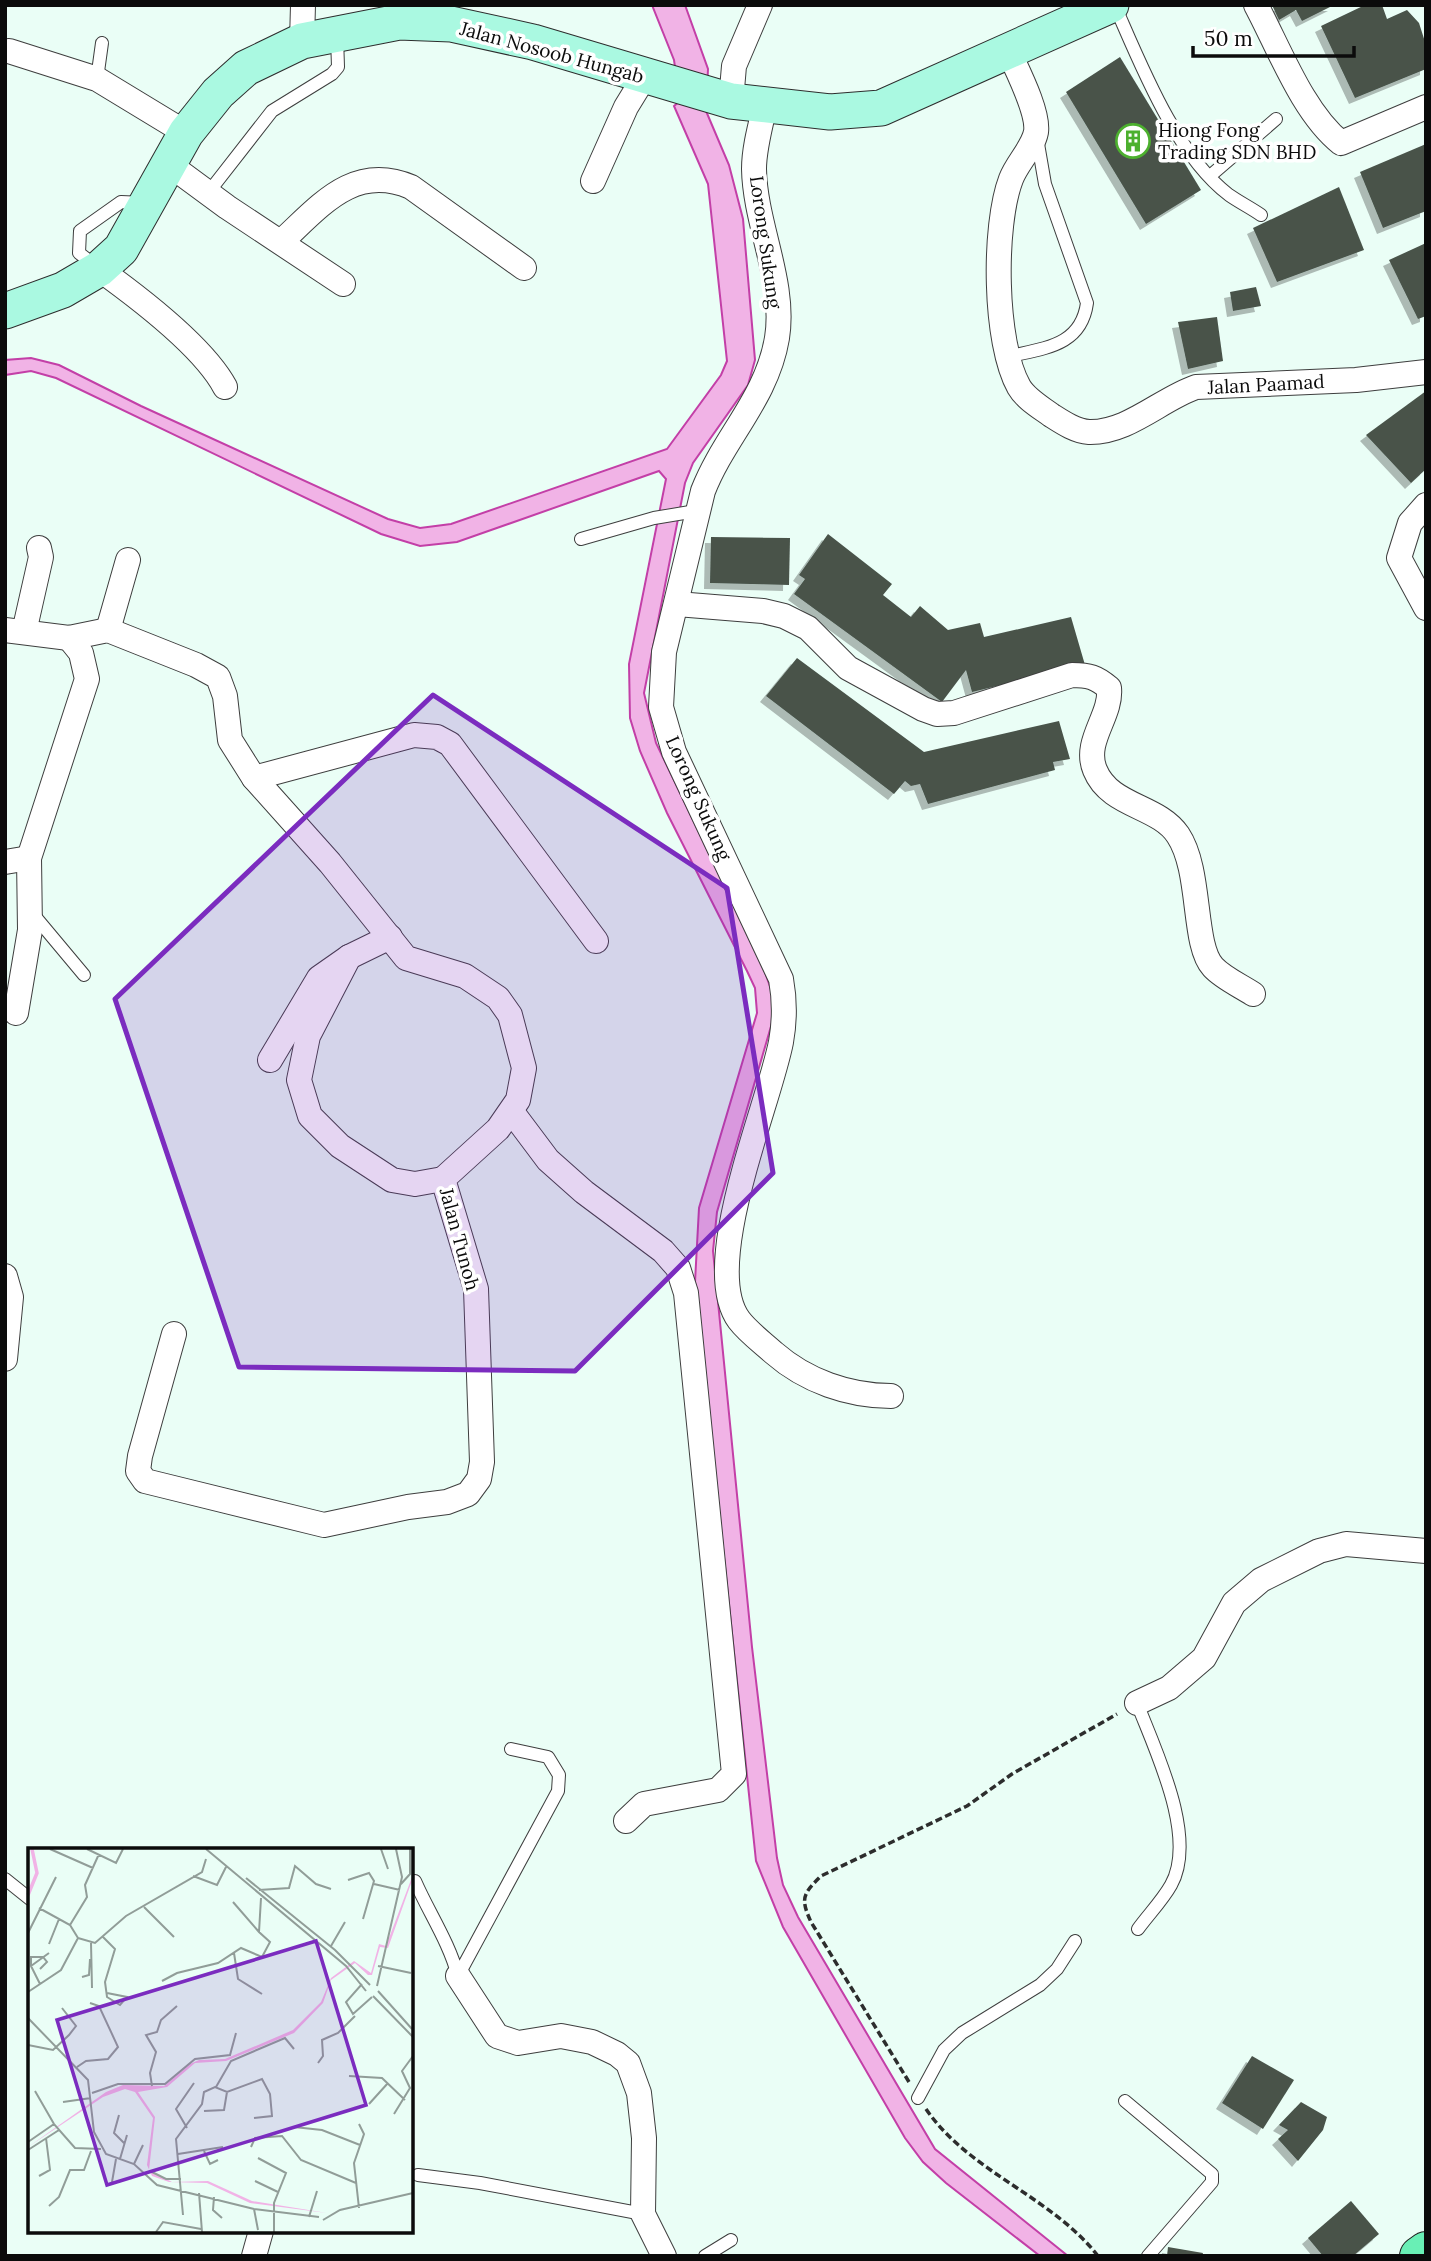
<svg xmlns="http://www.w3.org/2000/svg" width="1431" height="2261" font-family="Lora,serif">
<defs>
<filter id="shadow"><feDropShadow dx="-6" dy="6" stdDeviation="0" flood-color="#0004"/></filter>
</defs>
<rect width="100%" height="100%" fill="#eafef6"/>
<path fill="#f1b3e6" stroke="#c33fa7" stroke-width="2" d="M652,5H685L708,69L706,111L729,165L743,219L755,360L748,385L693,463L685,483L644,693L656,743L761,961L774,998V1016L717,1212L713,1251L752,1647L777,1858L783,1885L798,1917L935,2149L1068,2256H1040L946,2183L923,2162L905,2138L783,1927L756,1861L695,1282L699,1208L757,1013L755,988L747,971L667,813L640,751L630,718L629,664L666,479L659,471L457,542L420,546L381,534L56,378L31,371L5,375V360L31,358L59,365L141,406L388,519L420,528L451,524L667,449L721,375L727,361L708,184L674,106L680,101L674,60Z"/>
<g fill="#48534a" filter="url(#shadow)">
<path d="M1272,5H1334L1302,21L1296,10L1279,20Z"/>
<path d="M1365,5H1382L1387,19L1407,10L1419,23L1426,45V69L1355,98L1321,26Z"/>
<path d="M1120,57L1201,190L1146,224L1066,92Z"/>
<path d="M1426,144V211L1383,228L1360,172Z"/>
<path d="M1339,187L1364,250L1277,282L1253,228Z"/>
<path d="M1426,243V316L1418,319L1389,260Z"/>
<path d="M1256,287L1261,306L1233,311L1230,292Z"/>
<path d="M1217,317L1223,361L1188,369L1178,322Z"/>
<path d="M1426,391V469L1411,483L1366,435Z"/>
<path d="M828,534L892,584L883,595L911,617L920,606L948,630L980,623L984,637L1071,617L1085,665L972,692L966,670L942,702L794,594L805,579L799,575Z"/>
<path d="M711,537L790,538L789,585L710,583Z"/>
<path d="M797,658L924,752L1059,721L1070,759L1053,762L1055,770L928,804L920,784L911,786L905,781L894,794L766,696Z"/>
<path d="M1252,2056L1294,2080L1263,2129L1222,2103Z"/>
<path d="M1301,2102L1327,2117L1323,2130L1298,2161L1278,2139L1288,2130L1279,2125Z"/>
<path d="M1351,2201L1379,2234L1353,2256H1323L1308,2238Z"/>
<path d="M1168,2247L1203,2253L1202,2256H1167Z"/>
</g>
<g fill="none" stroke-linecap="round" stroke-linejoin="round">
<g stroke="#3e3e3e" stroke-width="14">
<g id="lane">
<path d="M1115,6C1141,65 1176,155 1229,195C1239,202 1251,208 1261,215"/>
<path d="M97,79L102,43"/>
<path d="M1210,176L1276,119"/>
<path d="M208,193L272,111L332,74L338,67L337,37"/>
<path d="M97,267L79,253L80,231L121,202L144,203"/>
<path d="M1006,357C1043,348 1081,347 1087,303L1045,184L1037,138"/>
<path d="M581,539L654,518L696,511"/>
<path d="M33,914L84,975"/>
<path d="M1137,1703C1155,1750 1198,1837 1171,1885C1162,1901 1148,1915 1138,1929"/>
<path d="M5,1879L30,1899"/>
<path d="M415,1881C429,1913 449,1942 458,1976L558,1791L559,1775L548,1757L511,1749"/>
<path d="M918,2098L944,2050L962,2033L1040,1985L1057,1969L1075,1941"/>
<path d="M1125,2101L1212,2174V2182L1148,2256"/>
<path d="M418,2175L480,2183L643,2214"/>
<path d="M705,2256L731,2240"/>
</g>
</g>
<g stroke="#3e3e3e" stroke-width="26">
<g id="street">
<path d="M1256,5C1279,48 1303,113 1341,143L1426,107"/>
<path d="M302,41L303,5"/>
<path d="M9,51L97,79L186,133"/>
<path d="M1009,52C1017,70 1039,112 1036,132C1033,148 1017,163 1011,179C993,226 994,343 1019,387C1026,399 1040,407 1051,415C1062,422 1075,431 1089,432C1128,433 1161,399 1196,387L1356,380L1426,372"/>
<path d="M731,101L734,66L760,5"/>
<path d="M765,106C760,127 754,149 754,169C755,225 786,282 777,338C767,398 724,437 703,491L664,652L661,707L674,752L781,979C785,1001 785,1020 781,1042C769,1105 699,1266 739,1320C748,1332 763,1343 774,1353C806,1381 849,1396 891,1396"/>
<path d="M170,165L227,207L343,284"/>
<path d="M593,181L626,107L645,76"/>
<path d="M282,241C321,205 354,163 411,187L524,268"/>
<path d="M99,269C138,297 203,346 225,387"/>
<path d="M1426,505L1410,523L1399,558L1426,608"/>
<path d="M677,604L763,611L784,616L808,628L848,668L923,709L937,714L954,713L1072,675C1089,675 1096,677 1109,688C1112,716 1083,741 1095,770C1110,807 1158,805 1178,835C1202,871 1192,944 1213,967C1223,978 1241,986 1253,994"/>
<path d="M5,630L69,638L108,630L196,665L218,677L225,696L230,740L254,778L330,863L406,958L465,976L498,998L510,1015L524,1068L518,1100L498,1129L443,1179L476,1289L482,1462L479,1479L468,1494L447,1502L408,1507L324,1525L145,1481L138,1471L140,1456L174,1334"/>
<path d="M108,630L128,560"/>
<path d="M24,632L41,557L39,548"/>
<path d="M254,778L414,735L437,737L450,744L596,941"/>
<path d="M5,862L29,858"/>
<path d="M349,957L308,1036L299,1080L310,1116L340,1146L392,1180L415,1184L443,1179"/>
<path d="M16,1013L30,930L29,858L87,679L81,653L69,638"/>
<path d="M270,1060L319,978L349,957L390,937"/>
<path d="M512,1112L548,1160L584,1192L663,1251L678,1268L686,1293L734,1774L718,1790L644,1804L626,1821"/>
<path d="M5,1276L11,1297L5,1359"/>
<path d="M1137,1703L1169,1688L1204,1658L1234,1603L1261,1580L1319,1551L1346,1544L1426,1551"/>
<path d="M458,1976L497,2036L518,2043L561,2036L592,2042L617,2054L628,2063L639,2093L644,2138L643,2214L664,2256"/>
<path d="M254,2256L261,2231"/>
</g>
</g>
<g stroke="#2d2d2d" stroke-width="37">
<path id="secondary" d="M5,311L63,290L99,269L121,249L186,133L218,93L246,68L302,41L399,22L451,24L533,42L731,101L830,112L881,108L1111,5"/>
</g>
<g stroke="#1c1c1c" stroke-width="40">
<path id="primary" d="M1419,2256L1426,2251"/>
</g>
<g stroke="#2d2d2d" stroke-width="3.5" stroke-dasharray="7 3.5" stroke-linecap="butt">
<path d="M909,2082L811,1922C800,1898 803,1894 821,1876L967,1806L1012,1774L1117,1714"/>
<path d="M926,2109C969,2172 1051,2196 1098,2256"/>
</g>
<use href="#lane" stroke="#fff" stroke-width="12"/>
<use href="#street" stroke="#fff" stroke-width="24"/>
<use href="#secondary" stroke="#aaf9e1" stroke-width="35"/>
<use href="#primary" stroke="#69efb5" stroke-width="38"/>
</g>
<path fill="#7b2cbf" fill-opacity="0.2" stroke="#7b2cbf" stroke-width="5" stroke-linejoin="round" d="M433,695L727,888L773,1173L575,1371L239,1367L115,999Z"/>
<defs>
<g id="building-ring" transform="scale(1.75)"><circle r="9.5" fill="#fff" stroke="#4cb02e" stroke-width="1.5"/><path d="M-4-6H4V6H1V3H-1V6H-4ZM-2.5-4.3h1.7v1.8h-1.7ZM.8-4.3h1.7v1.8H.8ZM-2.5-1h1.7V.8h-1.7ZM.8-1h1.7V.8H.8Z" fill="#4cb02e"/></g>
</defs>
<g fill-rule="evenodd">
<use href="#building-ring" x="1133" y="141"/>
</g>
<g text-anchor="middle" stroke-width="7" stroke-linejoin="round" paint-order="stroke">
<g font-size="19" fill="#0b0b0b" stroke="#fff">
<text transform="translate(552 52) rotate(15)" y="7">Jalan Nosoob Hungab</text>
<text transform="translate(766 242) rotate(82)" y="7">Lorong Sukung</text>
<text transform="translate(1266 384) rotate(-3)" y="7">Jalan Paamad</text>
<text transform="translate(699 798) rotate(66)" y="7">Lorong Sukung</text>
<text transform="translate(460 1239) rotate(75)" y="7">Jalan Tunoh</text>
</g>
<g font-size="19" fill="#0b0b0b" stroke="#fff" text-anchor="start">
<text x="1158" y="137">Hiong Fong<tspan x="1158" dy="22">Trading SDN BHD</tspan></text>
</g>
</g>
<g transform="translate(28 1848)">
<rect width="385" height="385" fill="#eafef6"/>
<path d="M384,1L385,30L360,100L352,99L344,127H340L327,115L303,132L295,155L266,185L198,213L167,215L139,239L110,244L127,269L121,322L144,334L180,333L224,353L299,365L222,355L179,335L141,334L124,328L119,317L125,270L107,244L97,241L75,249L0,299L78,244L95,237L136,238L162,216L171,212L197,211L265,182L293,154L303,130L326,113L343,125L351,96L358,98L384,29Z" fill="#f1b3e6"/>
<path fill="none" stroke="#f1b3e6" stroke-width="3.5" d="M0,47L9,25L4,1"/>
<path fill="none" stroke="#919d98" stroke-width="2" d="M22,1L65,20M59,1L88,15L95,1M178,1L318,118L338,143M353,1L360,21M165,28L189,37L198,19M218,30L307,102L342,137M320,32L341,25L346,33L335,71M346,36L372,42M373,36L382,26V1M231,42L261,40L267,18L288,36L303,41M205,54L231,84M116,59L146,89M11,60L42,77L50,90M42,77L59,49L57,37L71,6M0,85L28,29M74,88L87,101L77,134L79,149L92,157L99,149L79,145M50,90L67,95L98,68L174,24L178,11M63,95L64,140M21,96L31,71M303,98L317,74M206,105L210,131L234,146M3,118V109H15L19,114L12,121M350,118L383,125M54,129L61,127L62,111M134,133L149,125L190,115L213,100L234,109L242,94L231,84L233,50M12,136L3,118L21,105M334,136L318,154L325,166L344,149M349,138L374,29L368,1M350,143L384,181M0,144L33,122L50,90M345,148L385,189M0,170L60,232L66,284L78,306L106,316L129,337L226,361L291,369M0,197L25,202L41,187L48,178L34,160M290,215L295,208L294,192L310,185L327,168M49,219L58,213L80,211L90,199L71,158L62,155M321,228L354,230L377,252M124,238L122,225L128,204L118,187L129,184L133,172L149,158M188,239L203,213L257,190L266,201M7,243L26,276M64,245L90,236H137L167,211L202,207L208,185M35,254L63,250M341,256L360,235M176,263L196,262L199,244M366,266L382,240L374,223L385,208M91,267L86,285L97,296M266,279L294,282L332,297M159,280L148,261L166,235M0,294L26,276L47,300L73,301M223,299L227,290L254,288L273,312L328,335M0,302L31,282M176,303L182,316L190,312M150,306L195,299M230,310L258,325L246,355V384M92,311L99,287M106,316L115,297M122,323L138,331H153M11,328L22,322L18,290M227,333L250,344M84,334L88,311M171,345L174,384M186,349L185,362L194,370M21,358L31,349L42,322H56L63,303M331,360L326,315L336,286L331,276M226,361L230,382M155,367L148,291L174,256L176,244L187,239L199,244L234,231L242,246L244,268L226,270M281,369L289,343M295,372L312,362L385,345M128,384L135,374L173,381"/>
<path fill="#7b2cbf" fill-opacity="0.15" stroke="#7b2cbf" stroke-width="3.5" d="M288,93L338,257L79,337L29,172Z"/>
<rect width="385" height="385" fill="none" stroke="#0b0b0b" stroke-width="3.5"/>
</g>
<rect width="1431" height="2261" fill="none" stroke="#0b0b0b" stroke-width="14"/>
<path d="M1193 46v10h161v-10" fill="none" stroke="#0b0b0b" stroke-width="3.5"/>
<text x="1204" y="46" font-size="21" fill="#0b0b0b" stroke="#ffffff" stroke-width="5" paint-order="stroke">50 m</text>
</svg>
